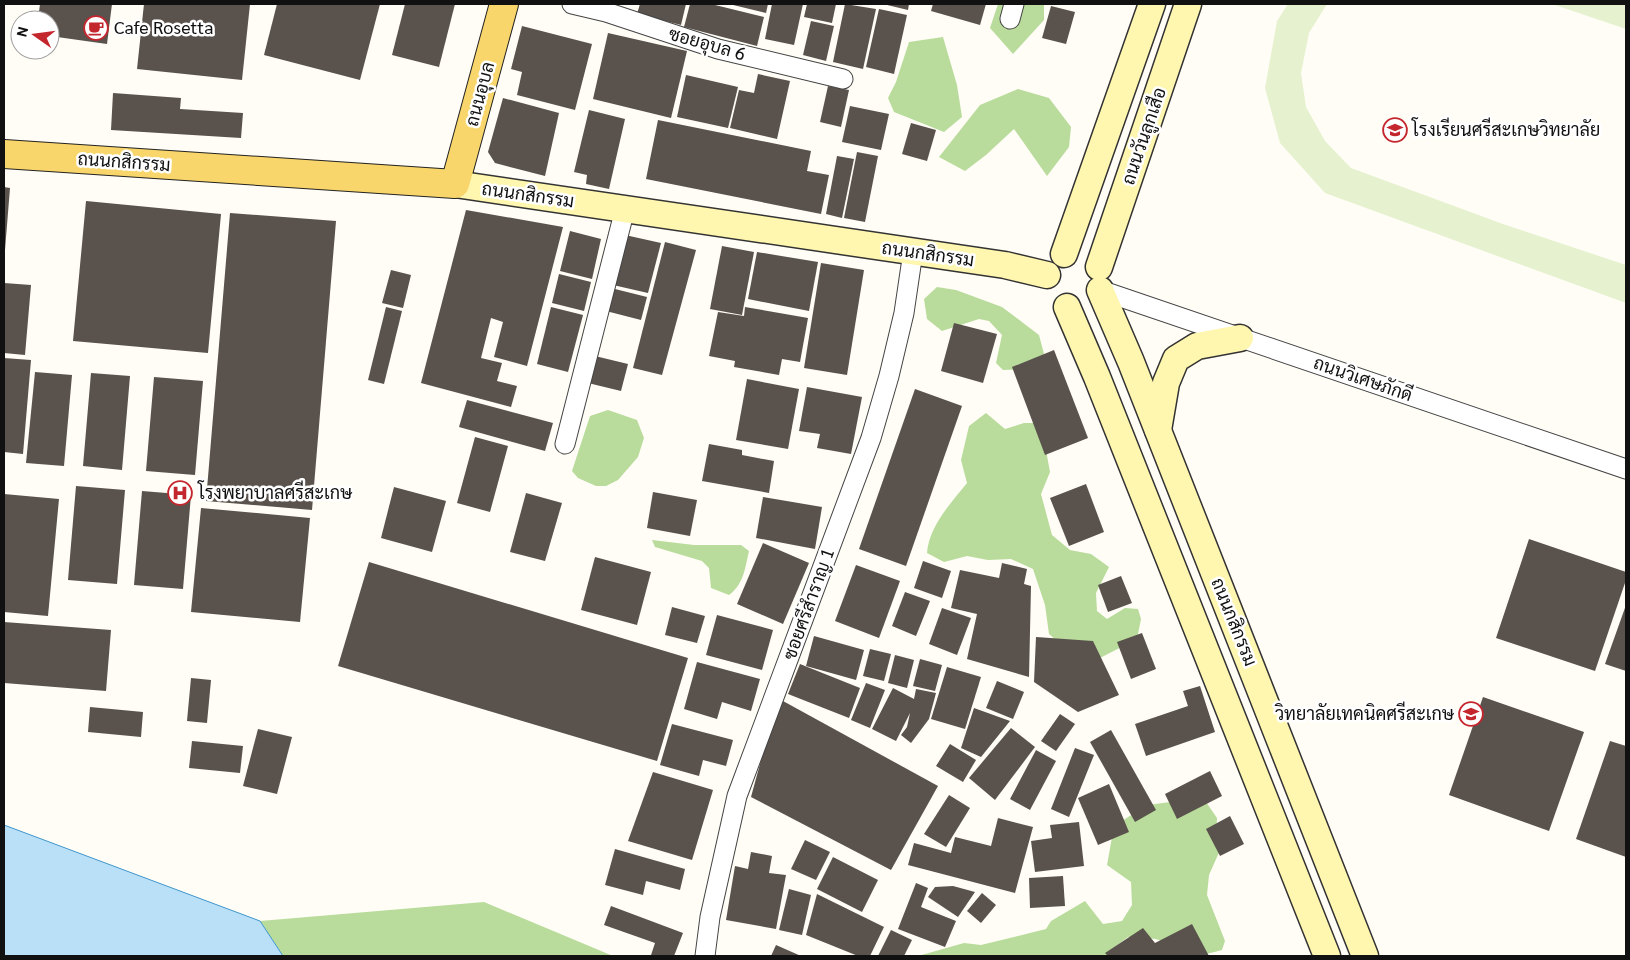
<svg xmlns="http://www.w3.org/2000/svg" width="1630" height="960" font-family="Georgia,Sarabun,serif">
<rect width="100%" height="100%" fill="#fffdf5"/>
<g fill="#b9dc9c">
<path d="M998,4H1044V20L1013,54L990,28Z"/>
<path d="M943,37L957,85L962,117L944,132L894,112L888,98L896,82L909,42Z"/>
<path d="M1018,89L1049,98L1071,127L1069,147L1047,176L1014,129L986,155L965,171L939,157L980,105Z"/>
<path d="M937,287L956,290L1002,307L1039,335L1044,354L1031,369L1003,370L996,363L1002,335L989,321L979,319L942,331L927,319L924,299Z"/>
<path d="M608,410L637,420L644,438L638,457L618,480L606,486H596L578,478L572,471L590,416Z"/>
<path d="M986,413L1005,429L1024,423H1041L1050,472L1041,494L1052,535L1070,550L1091,554L1109,567L1096,593L1097,611L1107,619L1125,608L1138,609L1141,619L1137,639L1100,658L1064,647L1049,634L1045,605L1033,569L1011,559L988,560L967,556L944,562L927,553C929,526 951,503 967,483L961,460L969,426Z"/>
<path d="M652,540L694,545H741L749,551C745,568 744,584 729,595L711,588L709,568L702,561L655,547Z"/>
<path d="M1186,800L1206,802L1217,818L1216,838L1221,848L1209,875L1207,895L1225,941L1222,950C1188,960 1188,952 1159,940C1150,937 1137,938 1128,937L1112,949L1113,956H918L964,943L981,945L1046,929L1051,921L1085,901L1103,924L1122,921L1132,905L1131,882L1107,865L1114,826L1147,805Z"/>
<path d="M484,902L613,956H283L260,921Z"/>
</g>
<g fill="#e6f2cf">
<path d="M1288,4H1327L1309,33L1301,73L1306,107L1325,141L1351,168L1503,224L1626,265V303L1325,193L1280,143L1265,88L1277,21Z"/>
<path d="M1552,4H1626V29Z"/>
</g>
<path fill="#b9e0f7" stroke="#3f96cf" d="M4,825L260,921L283,956H4Z"/>
<g fill="#5a524d">
<path d="M40,4H112L107,44L50,36V20H38Z"/>
<path d="M144,4H250L242,80L137,69Z"/>
<path d="M277,4H380L360,80L264,55Z"/>
<path d="M405,4H455L439,67L392,55Z"/>
<path d="M640,4H686L681,25L637,14Z"/>
<path d="M690,4H711L764,17L757,46L684,27Z"/>
<path d="M729,4H768L766,13Z"/>
<path d="M772,4H803L794,45L765,39Z"/>
<path d="M807,4H836L832,23L804,17Z"/>
<path d="M845,4L876,9L863,69L833,62Z"/>
<path d="M883,4H909L908,10Z"/>
<path d="M933,4H986L980,25L931,11Z"/>
<path d="M1051,6L1075,12L1066,44L1042,38Z"/>
<path d="M879,9L907,15L894,74L866,67Z"/>
<path d="M811,21L834,26L826,61L803,55Z"/>
<path d="M522,26L592,44L575,110L517,95L522,72L511,69Z"/>
<path d="M608,33L687,51L671,118L593,99Z"/>
<path d="M758,74L790,81L777,139L730,128L739,90L754,93Z"/>
<path d="M686,75L738,87L728,128L677,117Z"/>
<path d="M828,86L849,90L841,127L820,122Z"/>
<path d="M113,93L181,98L180,109L243,113L241,138L111,130Z"/>
<path d="M503,98L559,113L545,176L495,163L488,152Z"/>
<path d="M850,106L889,114L881,150L842,142Z"/>
<path d="M589,110L625,119L609,189L586,184L587,175L574,172Z"/>
<path d="M658,120L811,151L807,171L829,175L821,214L646,179Z"/>
<path d="M911,123L936,130L927,161L902,154Z"/>
<path d="M857,152L878,156L865,222L844,218Z"/>
<path d="M837,156L854,159L842,218L826,214Z"/>
<path d="M4,187L10,188L5,250H4Z"/>
<path d="M86,201L221,214L208,353L73,341Z"/>
<path d="M466,210L563,227L527,366L494,357L503,322L491,318L481,358L502,363L497,381L517,386L511,407L421,383Z"/>
<path d="M230,213L336,221L312,510L206,501Z"/>
<path d="M570,231L601,239L592,279L560,271Z"/>
<path d="M625,235L661,243L648,293L613,285Z"/>
<path d="M665,242L696,250L662,375L633,368Z"/>
<path d="M722,246L754,252L742,315L710,309Z"/>
<path d="M757,252L818,262L809,311L748,299Z"/>
<path d="M821,263L864,270L847,375L804,368Z"/>
<path d="M391,270L411,275L403,308L382,303Z"/>
<path d="M559,274L591,282L584,311L552,303Z"/>
<path d="M4,283L31,285L25,355L4,353Z"/>
<path d="M611,288L647,297L641,320L606,311Z"/>
<path d="M386,307L402,311L384,384L368,380Z"/>
<path d="M551,307L583,315L568,372L537,364Z"/>
<path d="M745,307L808,318L800,362L782,359L779,375L734,367L735,361L709,356L718,312L744,316Z"/>
<path d="M954,323L997,334L983,383L941,371Z"/>
<path d="M1054,350L1088,438L1045,455L1012,367Z"/>
<path d="M595,356L628,364L621,391L588,383Z"/>
<path d="M4,358L31,360L23,454L4,452Z"/>
<path d="M35,372L72,375L64,466L26,463Z"/>
<path d="M91,373L130,376L122,470L83,466Z"/>
<path d="M154,377L203,381L195,475L146,471Z"/>
<path d="M747,379L799,389L788,449L736,440Z"/>
<path d="M807,387L862,397L851,454L817,448L820,434L799,431Z"/>
<path d="M915,389L962,406L906,566L859,549Z"/>
<path d="M467,400L553,423L545,451L459,427Z"/>
<path d="M475,437L508,446L490,512L457,503Z"/>
<path d="M709,444L742,450V455L774,461L769,493L702,481Z"/>
<path d="M1086,484L1104,532L1069,546L1050,498Z"/>
<path d="M76,486L125,490L117,584L68,580Z"/>
<path d="M394,487L446,501L432,552L381,538Z"/>
<path d="M142,491L191,495L183,589L134,585Z"/>
<path d="M653,492L697,500L690,536L647,528Z"/>
<path d="M526,493L562,503L545,561L510,552Z"/>
<path d="M4,494L59,499L48,616L4,612Z"/>
<path d="M763,497L822,507L815,549L756,538Z"/>
<path d="M201,508L310,518L300,622L191,612Z"/>
<path d="M1529,539L1626,572V580L1595,671L1496,638Z"/>
<path d="M763,543L809,563L783,624L737,604Z"/>
<path d="M595,557L651,572L637,625L581,610Z"/>
<path d="M923,561L951,571L942,598L914,588Z"/>
<path d="M369,562L688,658L657,761L338,666Z"/>
<path d="M1002,563L1027,569L1024,584L1031,586L1029,677L967,659L977,614L951,608L960,570L999,578Z"/>
<path d="M856,565L900,581L879,638L835,621Z"/>
<path d="M1121,576L1132,603L1108,612L1098,585Z"/>
<path d="M905,592L930,601L916,636L892,626Z"/>
<path d="M1626,605V671L1605,664Z"/>
<path d="M672,607L705,616L697,643L665,635Z"/>
<path d="M942,608L971,618L957,655L929,644Z"/>
<path d="M717,615L773,630L762,670L706,655Z"/>
<path d="M4,622L111,630L106,691L4,683Z"/>
<path d="M1142,633L1156,669L1131,679L1117,642Z"/>
<path d="M814,636L864,650L856,680L806,666Z"/>
<path d="M1036,637L1093,641L1119,695L1078,712L1034,682Z"/>
<path d="M870,649L891,654L884,681L863,676Z"/>
<path d="M895,655L914,660L907,688L888,683Z"/>
<path d="M920,659L942,665L935,691L913,686Z"/>
<path d="M697,662L760,679L751,711L722,702L717,719L684,709Z"/>
<path d="M800,664L860,688L849,718L788,694Z"/>
<path d="M947,667L981,677L965,729L931,719Z"/>
<path d="M191,678L211,680L207,723L187,721Z"/>
<path d="M997,681L1024,692L1013,719L986,708Z"/>
<path d="M866,683L885,690L870,728L851,720Z"/>
<path d="M1200,686L1215,732L1146,756L1135,724L1188,706L1183,691Z"/>
<path d="M893,688L914,699L916,689L936,693L929,719L911,743L901,735L907,727L910,713L896,741L872,729Z"/>
<path d="M1483,697L1584,732L1549,831L1449,795Z"/>
<path d="M783,701L938,786L891,870L751,797L766,742Z"/>
<path d="M90,707L143,712L141,737L88,732Z"/>
<path d="M974,708L1010,721L981,757L961,748Z"/>
<path d="M1060,714L1075,724L1056,751L1041,741Z"/>
<path d="M672,724L733,740L726,766L703,760L699,776L660,765Z"/>
<path d="M1011,728L1035,747L995,800L969,778Z"/>
<path d="M258,729L292,737L277,794L243,786Z"/>
<path d="M1111,730L1156,810L1135,822L1090,742Z"/>
<path d="M192,741L243,746L240,773L189,768Z"/>
<path d="M1610,741L1626,746V857L1576,839Z"/>
<path d="M950,744L976,760L963,782L936,766Z"/>
<path d="M1075,748L1094,755L1069,817L1051,809Z"/>
<path d="M1036,750L1056,761L1030,810L1010,799Z"/>
<path d="M1210,771L1222,796L1177,819L1165,794Z"/>
<path d="M653,772L713,790L692,860L628,841Z"/>
<path d="M1109,784L1129,832L1098,845L1078,798Z"/>
<path d="M949,795L970,808L946,847L924,834Z"/>
<path d="M1230,816L1244,844L1220,856L1206,829Z"/>
<path d="M998,818L1033,827L1015,893L908,865L914,843L951,853L955,837L991,846Z"/>
<path d="M1079,822L1084,866L1035,872L1031,841L1052,838L1050,825Z"/>
<path d="M805,840L830,852L816,880L791,869Z"/>
<path d="M615,849L685,869L680,890L646,881L643,895L605,885Z"/>
<path d="M751,852L772,856L769,873L786,875L776,929L726,920L735,866L748,869Z"/>
<path d="M833,857L878,880L862,912L817,889Z"/>
<path d="M1063,876L1065,906L1030,908L1029,878Z"/>
<path d="M916,883L928,888L921,907L956,921L945,947L898,929Z"/>
<path d="M953,886L975,892L958,917L928,897L935,887Z"/>
<path d="M789,889L811,895L802,935L779,930Z"/>
<path d="M982,893L996,905L981,923L967,911Z"/>
<path d="M817,894L884,927L870,956H858L806,935Z"/>
<path d="M611,906L683,933L674,956H655L651,955L655,943L604,925Z"/>
<path d="M1192,924L1209,956H1108L1105,953L1143,928L1155,943Z"/>
<path d="M891,930L912,940L904,956H878Z"/>
<path d="M776,945L801,956H771Z"/>
</g>
<g fill="none" stroke-linecap="round" stroke-linejoin="round">
<g stroke="#444" stroke-width="21">
<g id="street">
<path d="M572,4L606,12L718,49L843,79"/>
<path d="M1010,19L1014,4"/>
<path d="M1100,290L1626,469"/>
<path d="M565,444L625,209"/>
<path d="M705,956L710,917L737,796L871,438L889,376L904,313L913,252"/>
</g>
</g>
<g stroke="#333" stroke-width="29">
<g id="secondary">
<path d="M455,184L1005,265L1047,275"/>
<path d="M1064,254L1152,4"/>
<path d="M1099,267L1188,4"/>
<path d="M1100,290L1131,362L1365,956"/>
<path d="M1067,307L1097,377L1327,956"/>
<path d="M1158,430L1166,383L1176,359L1197,346L1240,338"/>
</g>
</g>
<g stroke="#222" stroke-width="30">
<path id="primary" d="M4,154L455,184L504,4"/>
</g>
<use href="#street" stroke="#fff" stroke-width="19"/>
<use href="#secondary" stroke="#fff6b0" stroke-width="26"/>
<use href="#primary" stroke="#f9d66b" stroke-width="28"/>
</g>
<defs>
<g id="cafe-ring" transform="scale(1.25)"><circle r="9.5" fill="#fff" stroke="#c4262e" stroke-width="1.5"/><path d="M-5.5-4.5H6V0H3Q3 3.5 0 3.5H-2.5Q-5.5 3.5-5.5 0ZM3-3.2v2h1.7v-2ZM-6 4.5H4V6H-6Z" fill="#c4262e"/></g>
<g id="school-ring" transform="scale(1.25)"><circle r="9.5" fill="#fff" stroke="#c4262e" stroke-width="1.5"/><path d="M0-5L7-2L0 1L-7-2ZM-4 1L0 2.5L4 1V4Q0 6-4 4Z" fill="#c4262e"/></g>
<g id="hospital-ring" transform="scale(1.25)"><circle r="9.5" fill="#fff" stroke="#c4262e" stroke-width="1.5"/><path d="M-5-5h3v3.5h4V-5h3V5h-3V1.5h-4V5h-3Z" fill="#c4262e"/></g>
<g id="university-ring" transform="scale(1.25)"><circle r="9.5" fill="#fff" stroke="#c4262e" stroke-width="1.5"/><path d="M0-5L7-2L0 1L-7-2ZM-4 1L0 2.5L4 1V4Q0 6-4 4Z" fill="#c4262e"/></g>
</defs>
<g fill-rule="evenodd">
<use href="#cafe-ring" x="96" y="28"/>
<use href="#school-ring" x="1395" y="130"/>
<use href="#hospital-ring" x="180" y="493"/>
<use href="#university-ring" x="1471" y="714"/>
</g>
<g text-anchor="middle" stroke-width="5" stroke-linejoin="round" paint-order="stroke">
<g font-size="18" fill="#111" stroke="#fff" text-anchor="start">
<text x="114" y="34">Cafe Rosetta</text>
<text x="1412" y="136">โรงเรียนศรีสะเกษวิทยาลัย</text>
<text x="198" y="499">โรงพยาบาลศรีสะเกษ</text>
<text x="1454" y="720" text-anchor="end">วิทยาลัยเทคนิคศรีสะเกษ</text>
</g>
<g font-size="18" fill="#111" stroke="#fff">
<text transform="translate(707 44) rotate(16)" y="6">ซอยอุบล 6</text>
<text transform="translate(480 94) rotate(-75)" y="6">ถนนอุบล</text>
<text transform="translate(1144 136) rotate(-71)" y="6">ถนนวันลูกเสือ</text>
<text transform="translate(124 162) rotate(4)" y="6">ถนนกสิกรรม</text>
<text transform="translate(528 195) rotate(8)" y="6">ถนนกสิกรรม</text>
<text transform="translate(928 254) rotate(8)" y="6">ถนนกสิกรรม</text>
<text transform="translate(1363 379) rotate(19)" y="6">ถนนวิเศษภักดี</text>
<text transform="translate(809 604) rotate(-70)" y="6">ซอยศรีสำราญ 1</text>
<text transform="translate(1234 622) rotate(68)" y="6">ถนนกสิกรรม</text>
</g>
</g>
<rect width="1630" height="960" fill="none" stroke="#111111" stroke-width="10"/>
<g transform="translate(35 35) rotate(284)"><circle r="24" fill="#ffffff" stroke="#a0a0a0"/>
<path d="M0-4L9 19L0 12L-9 19Z" fill="#c4262e"/>
<text y="-8" font-size="14" font-weight="bold" text-anchor="middle" fill="#111111">N</text>
</g>
</svg>
